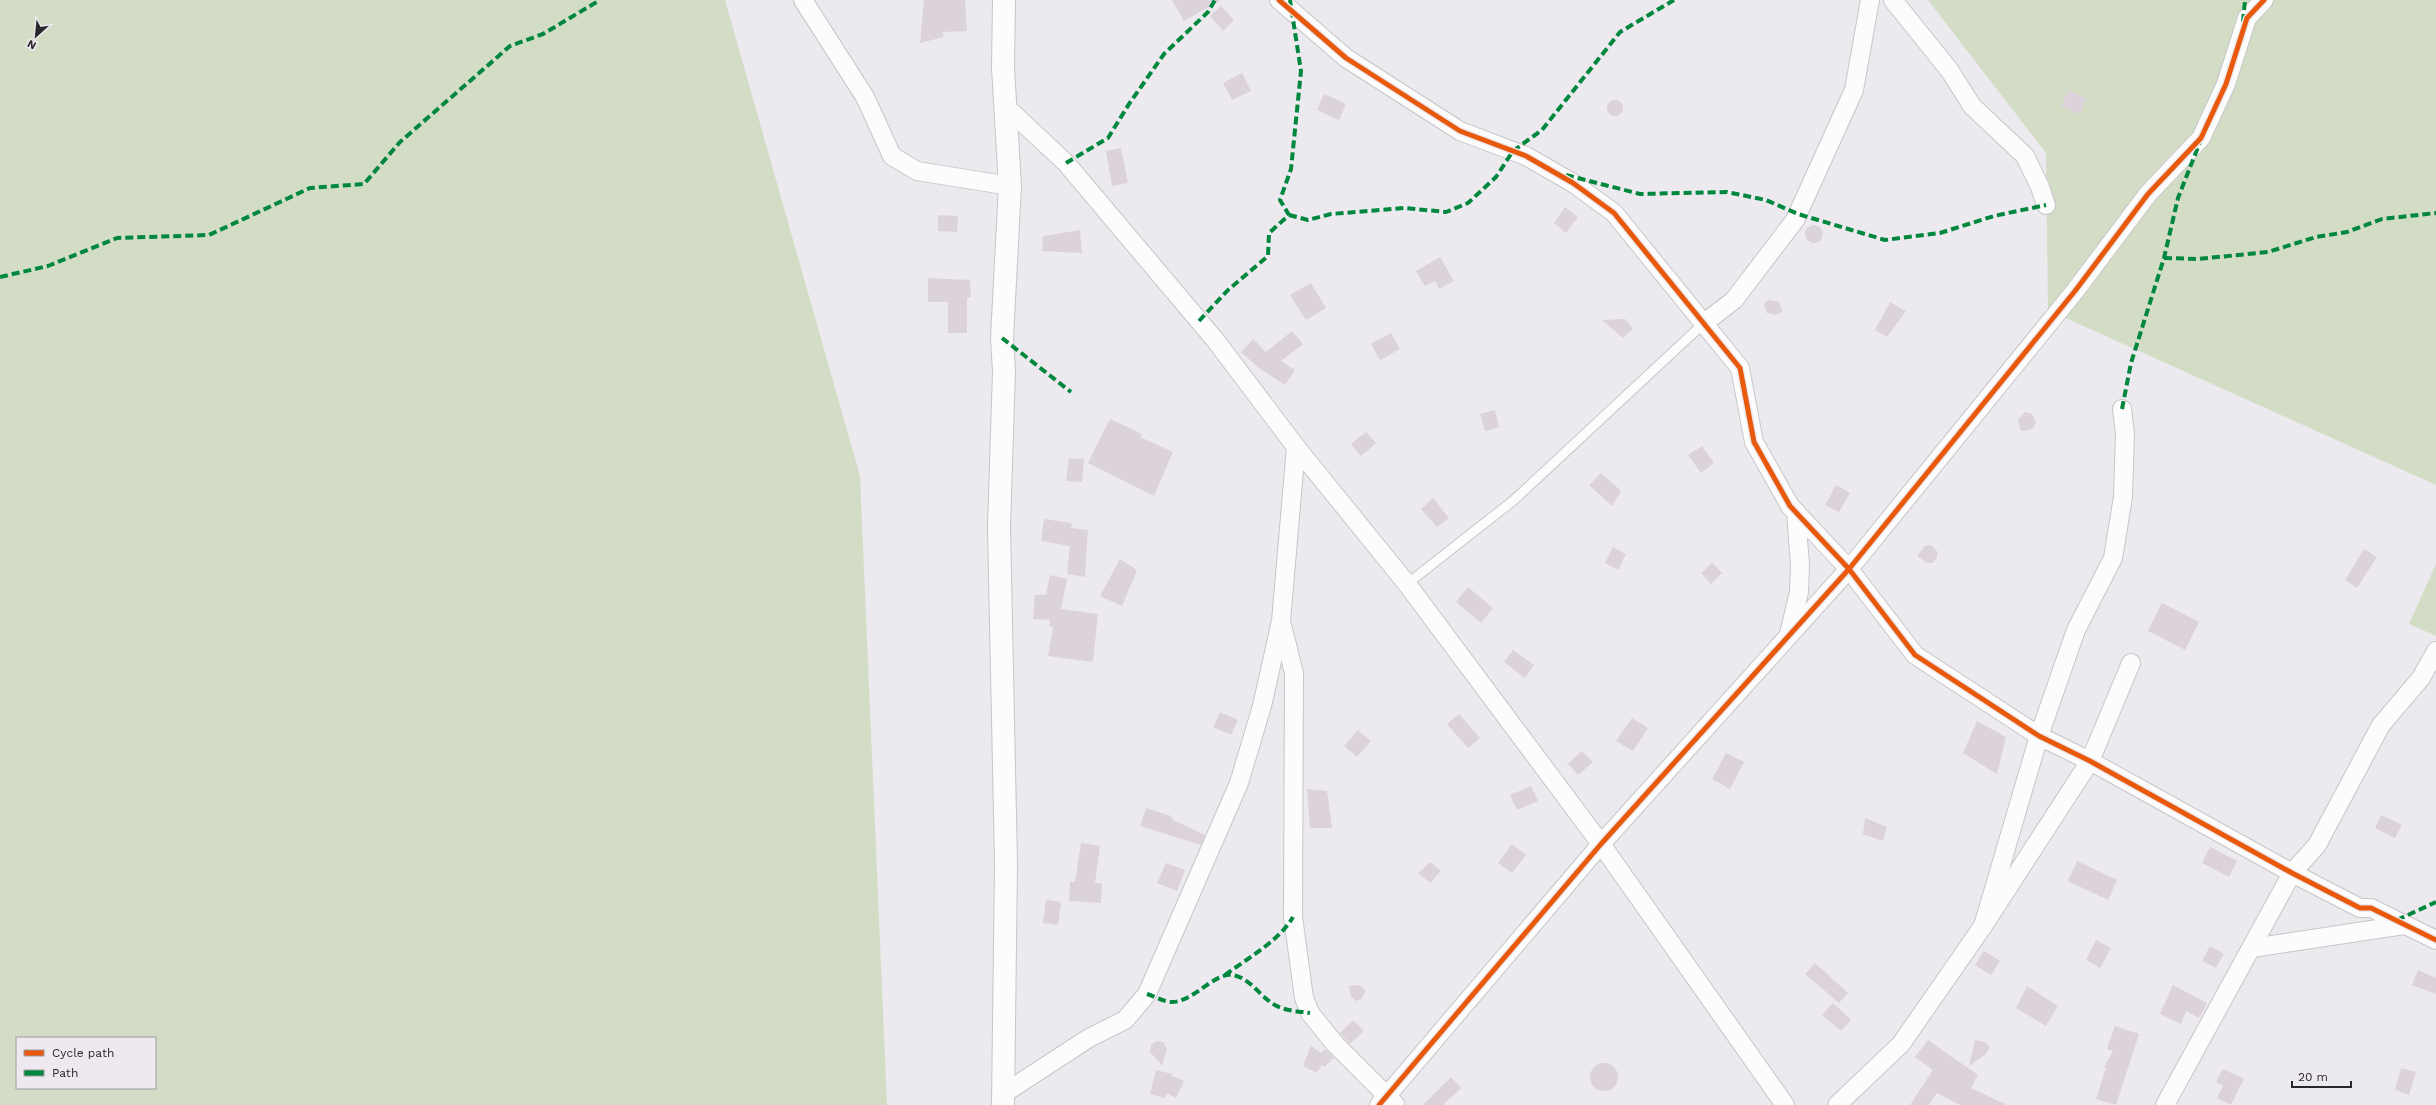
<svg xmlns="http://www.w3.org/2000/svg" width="2436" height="1105" font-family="'Work Sans',sans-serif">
<rect width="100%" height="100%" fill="#eceaee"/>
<g fill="#d3ddc6" fill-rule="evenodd">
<path d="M0,0H725L860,476L887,1105H0ZM17,1038H155V1088H17Z"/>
<path d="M1928,0H2436V485L2048,310L2046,153Z"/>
<path d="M2436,564V636L2409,624Z"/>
</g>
<g fill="#dbd2db">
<path d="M924,0H965L967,31L942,32L944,37L920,43Z"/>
<path d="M1172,0H1221L1184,21Z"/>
<path d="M1221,6L1234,20L1223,31L1210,16Z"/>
<path d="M1242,73L1251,91L1232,100L1223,83Z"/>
<path d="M2069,90L2086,99L2080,114L2061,106Z"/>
<path d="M1324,94L1346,104L1339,120L1317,110Z"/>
<circle cx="1615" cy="108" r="8"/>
<path d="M1121,148L1128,183L1112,186L1106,151Z"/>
<path d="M1565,207L1578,217L1566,233L1554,223Z"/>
<path d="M938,215L958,216L957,232L938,231Z"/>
<circle cx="1814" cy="234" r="9"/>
<path d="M1080,230L1082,253L1042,251L1043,236Z"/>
<path d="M1440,257L1454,281L1439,289L1435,281L1425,286L1416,271Z"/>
<path d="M928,278L970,280L971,297L967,298V333H948V302H928Z"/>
<path d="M1311,283L1326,308L1306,320L1290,295Z"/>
<path d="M1768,300L1779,302L1783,311L1775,315L1767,313L1764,305Z"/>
<path d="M1890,302L1906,311L1887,337L1875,330Z"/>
<path d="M1625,319L1633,329L1623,338L1602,320Z"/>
<path d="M1292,331L1303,344L1281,361L1295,370L1285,385L1259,368L1241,352L1253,339L1266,352Z"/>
<path d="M1391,333L1400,349L1380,360L1371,344Z"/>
<path d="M1495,410L1499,427L1485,431L1480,414Z"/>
<path d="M2025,412L2032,414L2036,423L2032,429L2021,431L2018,420Z"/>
<path d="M1110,419L1142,434L1140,437L1173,452L1154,496L1088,463Z"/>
<path d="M1366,432L1376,443L1361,456L1351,444Z"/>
<path d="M1702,446L1714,463L1701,473L1688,455Z"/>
<path d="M1069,458L1084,459L1082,482L1066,481Z"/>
<path d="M1601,473L1621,491L1612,506L1589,485Z"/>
<path d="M1836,485L1850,493L1839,512L1825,505Z"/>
<path d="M1433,498L1449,518L1437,527L1421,509Z"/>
<path d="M1044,519L1072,523L1071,528L1088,530L1085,577L1067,574L1070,546L1041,541Z"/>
<path d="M1931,545L1937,551V557L1933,563H1927L1917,556L1925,546Z"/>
<path d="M1613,547L1626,554L1618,570L1605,563Z"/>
<path d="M2364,549L2377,557L2357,588L2345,580Z"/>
<path d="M1120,559L1137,570L1122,606L1100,596Z"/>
<path d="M1712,563L1722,573L1711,584L1701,573Z"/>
<path d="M1050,575L1067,579L1061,609L1098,614L1093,662L1048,656L1053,627L1049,626L1050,620L1033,619L1035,595H1046Z"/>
<path d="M1468,587L1493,608L1481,623L1456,602Z"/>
<path d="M2162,603L2199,622L2185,650L2148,631Z"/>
<path d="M1513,650L1534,665L1525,678L1504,662Z"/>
<path d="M1220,712L1238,720L1231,735L1213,727Z"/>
<path d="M1459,714L1480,738L1468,748L1447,724Z"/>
<path d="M1632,718L1648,728L1633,751L1616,741Z"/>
<path d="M1977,721L2006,737L1997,774L1963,753Z"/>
<path d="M1358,730L1371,741L1357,757L1344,746Z"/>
<path d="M1582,751L1593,762L1578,775L1568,764Z"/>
<path d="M1726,753L1744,762L1730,789L1712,779Z"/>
<path d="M1531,786L1538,801L1517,810L1510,795Z"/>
<path d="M1307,789L1327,791L1332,828H1310Z"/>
<path d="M1146,808L1171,816L1173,820L1205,835L1201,845L1140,826Z"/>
<path d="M2381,815L2402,825L2395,838L2375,828Z"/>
<path d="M1865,818L1887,827L1883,841L1863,834Z"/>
<path d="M1081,843L1100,846L1095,883H1102L1101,903L1069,901L1070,882H1075Z"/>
<path d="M1512,844L1526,855L1512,873L1498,863Z"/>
<path d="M2210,847L2237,861L2229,877L2202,863Z"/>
<path d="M2077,861L2117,880L2108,900L2068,881Z"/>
<path d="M1430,862L1441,871L1430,883L1418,873Z"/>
<path d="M1166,863L1185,870L1177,891L1157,883Z"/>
<path d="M1046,900L1061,902L1058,925L1043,923Z"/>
<path d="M2096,940L2111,948L2100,968L2086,960Z"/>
<path d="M2210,946L2224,954L2216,968L2202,961Z"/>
<path d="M1984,951L2000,961L1991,975L1975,965Z"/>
<path d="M1815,963L1848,993L1839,1003L1805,974Z"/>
<path d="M2418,970L2436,978V994L2412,985Z"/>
<path d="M1359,985L1365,990V993L1361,999L1356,1001L1351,997L1349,986Z"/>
<path d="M2173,985L2207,1003L2199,1018L2186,1011L2181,1024L2160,1014Z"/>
<path d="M2027,986L2058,1006L2046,1026L2016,1008Z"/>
<path d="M1833,1003L1851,1020L1841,1031L1822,1015Z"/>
<path d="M1353,1020L1364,1031L1350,1044L1340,1033Z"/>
<path d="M2115,1026L2139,1034L2116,1105L2096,1099L2106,1068L2104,1067L2113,1051L2107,1049Z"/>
<path d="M1928,1040L1978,1075L1971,1088L2007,1105H1960L1937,1093L1929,1105H1910L1933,1070L1915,1057Z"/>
<path d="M1975,1040L1985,1042L1990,1047L1986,1054L1969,1066Z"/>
<path d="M1157,1041L1163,1042L1167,1049L1162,1065L1150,1052L1151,1045Z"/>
<path d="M1311,1046L1321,1053L1325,1049L1334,1058L1324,1067L1322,1065L1317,1073L1303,1066Z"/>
<circle cx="1604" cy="1077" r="14"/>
<path d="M2401,1068L2416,1072L2409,1095L2395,1090Z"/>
<path d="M2223,1069L2244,1079L2231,1105L2217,1098L2223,1086L2216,1082Z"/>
<path d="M1156,1070L1172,1074V1076L1184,1081L1176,1098L1167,1093L1165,1098L1150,1094Z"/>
<path d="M1451,1077L1461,1088L1443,1105H1423Z"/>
</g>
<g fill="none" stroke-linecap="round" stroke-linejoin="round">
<g stroke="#c7c5c8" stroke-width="11">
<path id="lane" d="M1407,584L1514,500L1703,324"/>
</g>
<g stroke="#c7c5c8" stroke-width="20">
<g id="street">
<path d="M803,0L865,97L892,156L917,171L1010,186"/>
<path d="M1279,0L1346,58L1460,131L1526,156L1573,183L1614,213L1740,368L1754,442L1790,506L1849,569L1915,655L2039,736L2090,761L2292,873L2360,908H2371L2436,940"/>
<path d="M1893,0L1950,71L1972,106L2025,156L2040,187L2046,205"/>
<path d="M1006,107L1066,163L1216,341L1296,447L1407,584L1601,844L1785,1105"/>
<path d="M1703,324L1734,300L1795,220L1854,90L1870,0"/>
<path d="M1282,625L1294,673L1293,917L1304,998L1310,1013L1335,1044L1395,1104"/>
<path d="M1789,634L1799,592L1800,565L1796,512"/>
<path d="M1983,926L2039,736L2076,630L2113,558L2123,497L2125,434L2122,409"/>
<path d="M2252,948L2404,925"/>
<path d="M1003,1094L1089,1038L1125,1020L1147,994L1239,783L1262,706L1281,621L1296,447"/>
<path d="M1379,1105L1601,844L1849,569L2075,291L2148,194L2201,138L2226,84L2247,18L2264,0"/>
<path d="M1837,1105L1901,1044L1983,926L2090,761L2131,663"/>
<path d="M2165,1105L2292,873L2317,845L2381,725L2421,678L2436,651"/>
</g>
</g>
<g stroke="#c7c5c8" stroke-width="24">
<path id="primary" d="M1003,1105L1006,863L999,527L1004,371L1002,338L1010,186L1003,68L1004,0"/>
</g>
<use href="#lane" stroke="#fcfcfc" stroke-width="9"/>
<use href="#street" stroke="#fcfcfc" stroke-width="18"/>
<use href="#primary" stroke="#fcfcfc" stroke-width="22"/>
<g stroke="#00873e" stroke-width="4" stroke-dasharray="8 4" stroke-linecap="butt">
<path d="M2243,22L2245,0"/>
<path d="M1066,163L1108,138L1129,104L1164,54L1208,12L1215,0"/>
<path d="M1566,175L1640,194L1727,192L1766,200L1798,214L1885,240L1940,233L1994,216L2046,205"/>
<path d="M1289,215L1308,220L1331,214L1404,208L1446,212L1468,203L1496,177L1513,151L1542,130L1620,32L1674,0"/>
<path d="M2164,258L2198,259L2268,252L2316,237L2347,232L2382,219L2436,213"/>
<path d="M0,277L48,266L117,238L209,235L310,188L364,184L400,142L510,46L543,34L600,0"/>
<path d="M1199,321L1228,290L1268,256L1269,233L1289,215L1280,200L1291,169L1301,71L1290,0"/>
<path d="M1002,338L1071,392"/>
<path d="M2122,409L2131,363L2164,258L2178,198L2200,142"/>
<path d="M2397,920L2436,902"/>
<path d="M1225,975C1248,958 1279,941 1293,917"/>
<path d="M1147,994C1154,996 1164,1002 1171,1002C1192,1003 1215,972 1232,975C1248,977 1258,993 1269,1001C1281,1011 1296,1011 1310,1013"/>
</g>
<g stroke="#ede9ef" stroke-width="8">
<g id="cycleway">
<path d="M1279,0L1346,58L1460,131L1526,156L1573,183L1614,213L1740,368L1754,442L1790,506L1849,569L1915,655L2039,736L2090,761L2292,873L2360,908H2371L2436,940"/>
<path d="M1379,1105L1601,844L1849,569L2075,291L2148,194L2201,138L2226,84L2247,18L2264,0"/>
</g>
</g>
<use href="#cycleway" stroke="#e8590c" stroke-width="5"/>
</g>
<rect x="16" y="1037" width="140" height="52" fill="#ede9ef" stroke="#9e9ba0"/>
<rect x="24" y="1050" width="20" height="6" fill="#e8590c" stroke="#9e9ba0"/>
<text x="52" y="1057" font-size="12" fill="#282729">Cycle path</text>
<rect x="24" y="1070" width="20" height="6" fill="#00873e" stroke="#9e9ba0"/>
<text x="52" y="1077" font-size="12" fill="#282729">Path</text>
<g transform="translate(36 36) rotate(207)" stroke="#ede9ef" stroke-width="3" paint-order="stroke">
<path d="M0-3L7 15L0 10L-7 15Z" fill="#282729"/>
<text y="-6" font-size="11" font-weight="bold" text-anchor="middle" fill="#282729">N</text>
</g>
<path d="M2292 1081v6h59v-6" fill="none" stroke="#282729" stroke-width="2"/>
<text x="2298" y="1081" font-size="12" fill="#282729" stroke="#ede9ef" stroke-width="3" paint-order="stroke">20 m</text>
</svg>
